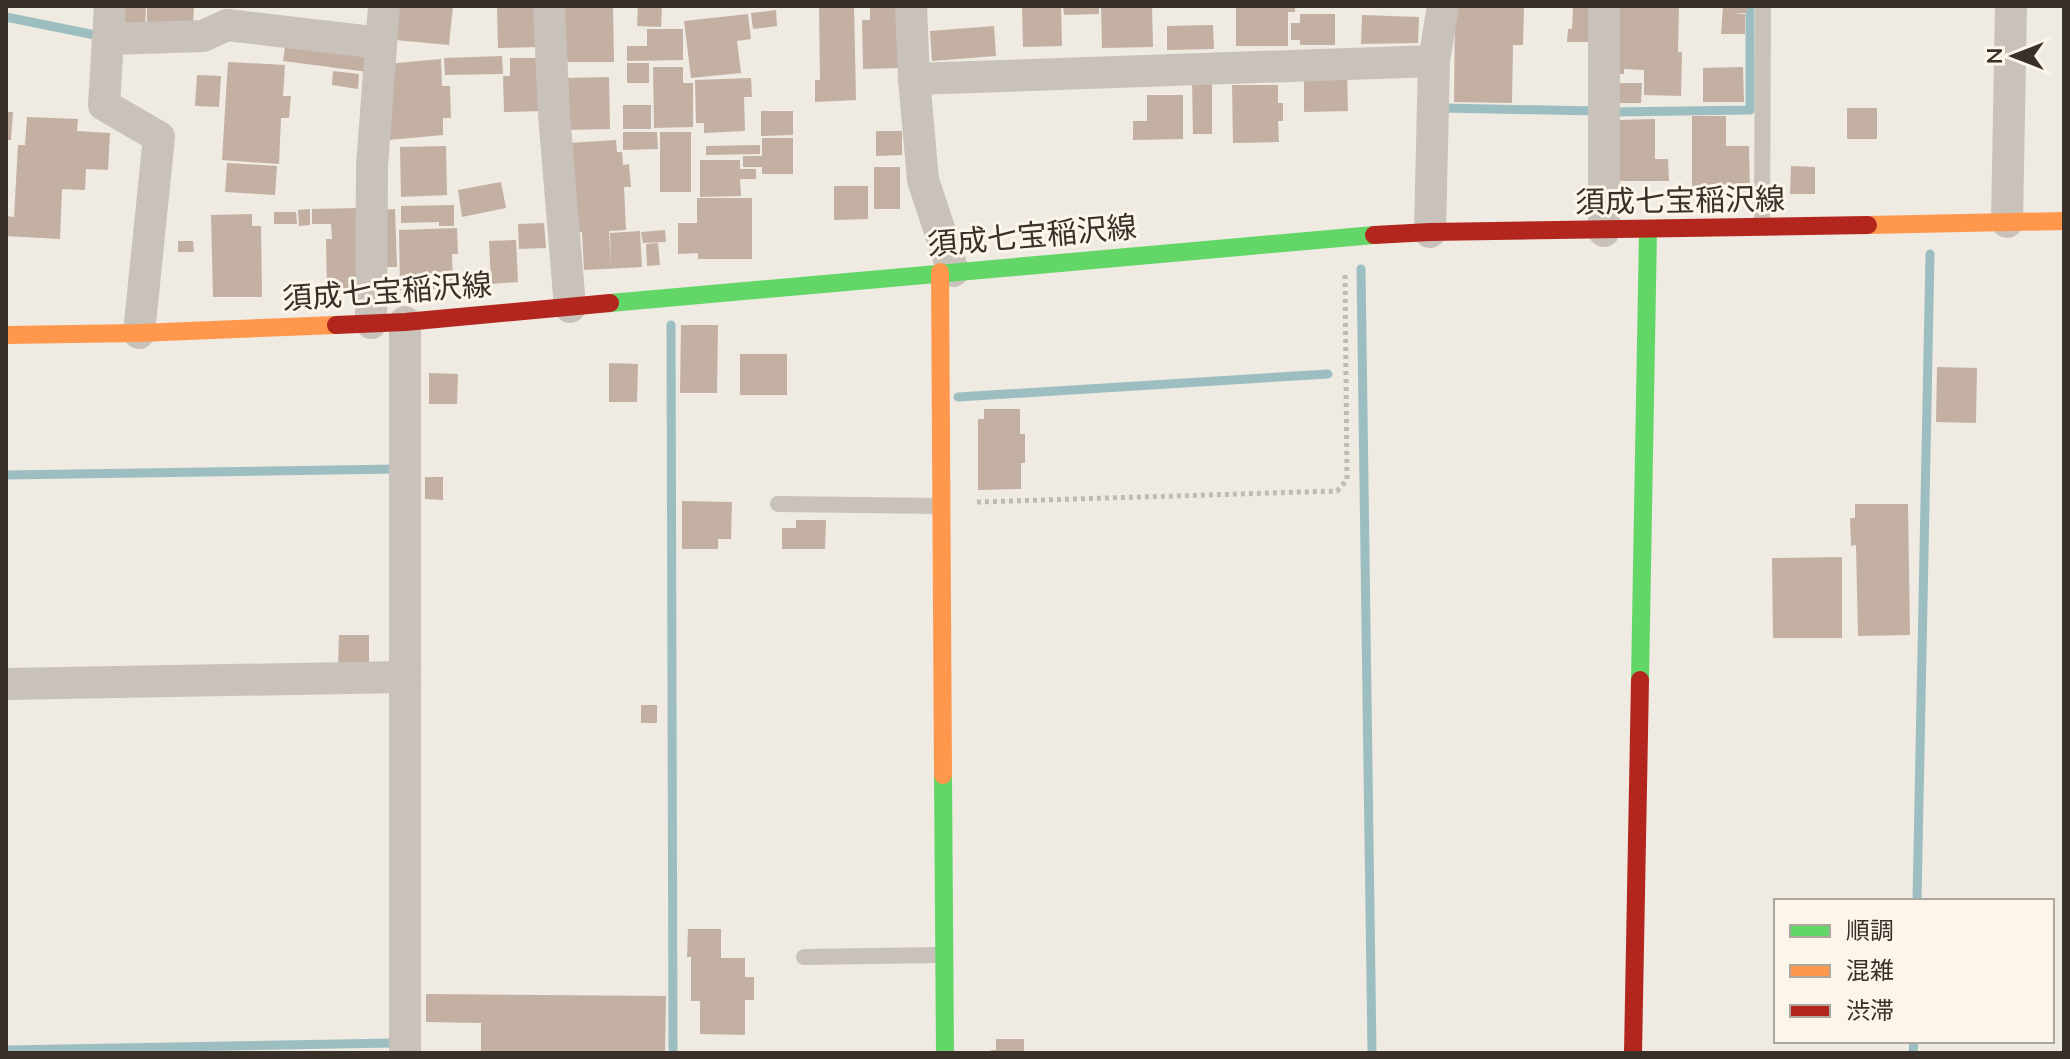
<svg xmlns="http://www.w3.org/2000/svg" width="2070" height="1059" font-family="Mulish,'Noto Sans JP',sans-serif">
<rect width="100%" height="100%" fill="#efeae2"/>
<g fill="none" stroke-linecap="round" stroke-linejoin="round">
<g stroke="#9dbec1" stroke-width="9">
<path d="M6,17L95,35"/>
<path d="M1443,111V108L1596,111"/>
<path d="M1614,112L1750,110V6"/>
<path d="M1361,269L1372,1053"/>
<path d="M671,325L673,1053"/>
<path d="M958,397L1328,374"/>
<path d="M6,475L397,469"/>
<path d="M1917,901L1930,254"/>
<path d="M6,1050L393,1043"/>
<path d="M1913,1053L1914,1041"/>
</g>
</g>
<g fill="#c3b0a3">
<path d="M120,6H146L145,29L119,28Z"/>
<path d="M147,6H194L193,28L147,30Z"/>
<path d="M398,6H453L449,45L395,40Z"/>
<path d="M497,6H540L541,47L498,48Z"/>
<path d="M561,6H613L614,62H561Z"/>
<path d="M638,6H662L661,27L637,26Z"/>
<path d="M854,6L856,100L815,102V80H820L819,7Z"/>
<path d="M870,6H899L900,68L863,69L862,20H870Z"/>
<path d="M1022,6H1061L1062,46L1023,47Z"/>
<path d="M1063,6H1099V14L1064,15Z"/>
<path d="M1101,6H1152L1153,47L1102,48Z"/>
<path d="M1236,6H1295V12H1288V46H1236Z"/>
<path d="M1464,6H1524L1523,45H1513L1512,103L1454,102L1455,8Z"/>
<path d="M1573,6H1598L1597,42H1567L1568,29H1572Z"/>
<path d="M1618,6H1679L1678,52H1682L1681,96L1644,95V70L1624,69V74H1610Z"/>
<path d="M1723,6H1747V13H1733L1745,14V34H1721Z"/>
<path d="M776,10L777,26L753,29L751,13Z"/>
<path d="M748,14L751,39L737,41L741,73L691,78L684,21Z"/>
<path d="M1300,14H1335V45H1300V40H1291V23H1300Z"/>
<path d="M1362,15L1419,17L1418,43L1361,44Z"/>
<path d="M1213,25L1214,49L1167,50V26Z"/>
<path d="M994,26L996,56L932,61L930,31Z"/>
<path d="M647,29H683V60L627,61V46H647Z"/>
<path d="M286,40L371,50L368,72L283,61Z"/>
<path d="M502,56L503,74L445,75L444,58Z"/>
<path d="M510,58H543L544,111L504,112L503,76H510Z"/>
<path d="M441,59L442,86H450L451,118H443V135L388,140L386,64Z"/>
<path d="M228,62L285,65L283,96H291L289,118H281L279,164L222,160Z"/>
<rect x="627" y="63" width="22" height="20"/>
<path d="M653,67H683V83H693V127L654,128Z"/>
<path d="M1743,67L1744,102H1703V68Z"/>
<path d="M333,71L359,74L358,89L332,85Z"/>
<path d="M1347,72L1348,111L1304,112V73Z"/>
<path d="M197,75L221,76L219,107L195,106Z"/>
<path d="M609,77L610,129L565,130L564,78Z"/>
<path d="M751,78L752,97H744L745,131L704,133V123H696L695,80Z"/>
<path d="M1192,78H1212V134H1193Z"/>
<path d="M1613,83H1642L1641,103H1612Z"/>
<path d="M1232,85H1278V103H1283V121H1278L1279,142L1233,143Z"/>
<path d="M1147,95H1183V139L1133,140V121H1147Z"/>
<rect x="623" y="105" width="28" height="24"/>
<rect x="1847" y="108" width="30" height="31"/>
<path d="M761,111H793V135L761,136Z"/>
<path d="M6,112H13L11,140H6Z"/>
<path d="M1692,116H1726V146H1749L1750,192H1692Z"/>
<path d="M27,117L78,119L77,131L110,133L108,170L86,169L85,190L62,189L60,239L6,236V216L14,217L18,145H25Z"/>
<path d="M1655,119V159H1668L1669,181H1620L1619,120Z"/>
<path d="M876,131H902V155L876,156Z"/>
<path d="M623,132H657L658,149L623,150Z"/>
<rect x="660" y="132" width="31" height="60"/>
<path d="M762,138H793V174H762V167H743V156H762Z"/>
<path d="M616,140L617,152H622L623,165L629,164L631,187H624L626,230L609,231L611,266L610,233L640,231L642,267L584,270L582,232L574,233L569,143Z"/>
<path d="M760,145V154L706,155V146Z"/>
<path d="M446,146L447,195L401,197L400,147Z"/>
<path d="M700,160H740V169H756V179H740L741,196L700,197Z"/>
<path d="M227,163L277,166L275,195L225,192Z"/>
<path d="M1791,166L1815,167V194H1790Z"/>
<rect x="874" y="167" width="26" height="42"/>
<path d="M501,182L506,208L462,217L458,190Z"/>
<path d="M834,186H868V219L834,220Z"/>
<path d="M697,198H752V259H698V253L678,254V223H697Z"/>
<path d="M454,205V226H439V222L401,223V206Z"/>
<path d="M359,208L360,288L327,289L326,239H332L331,224H312V209Z"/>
<path d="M310,209V225L299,226L298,210Z"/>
<path d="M395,209L397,267H380L379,210Z"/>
<path d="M274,212H296L297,224H274Z"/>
<path d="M252,214V226H261L262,297H213L211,215Z"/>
<path d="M544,223L546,248L519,249L518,224Z"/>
<path d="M457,228L458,254H452L453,288L400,290L399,230Z"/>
<path d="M665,230L666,242L643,243L641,232Z"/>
<path d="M516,240L518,282L491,284L489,241Z"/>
<path d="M178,241H193L194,252H178Z"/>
<path d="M658,243L660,265L647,266L646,244Z"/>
<path d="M681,325H718L717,393H680Z"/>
<rect x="740" y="354" width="47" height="41"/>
<path d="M609,363L638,364L637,402H609Z"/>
<path d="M1937,367L1977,368L1976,423L1936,422Z"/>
<path d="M429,373L458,374L457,404H429Z"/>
<path d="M984,409H1020V434H1025V463H1021V489L978,490V419H984Z"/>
<path d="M425,477H443V500L425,499Z"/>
<path d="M682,501L732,502L731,539H718V549H682Z"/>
<path d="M1855,504H1908L1910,635L1858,636L1856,545L1851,546L1850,518H1855Z"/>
<path d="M796,520H826L825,549H782V528H796Z"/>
<path d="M1842,557V638H1773L1772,558Z"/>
<path d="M339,635H369V669H338Z"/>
<rect x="641" y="705" width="16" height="18"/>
<path d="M688,929H721V958H745V977H754V1000H745V1035L700,1034V1001H691V957H687Z"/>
<path d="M426,994L666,996L665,1053H481V1023L426,1022Z"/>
<path d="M996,1039H1024V1053H991V1050H996Z"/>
</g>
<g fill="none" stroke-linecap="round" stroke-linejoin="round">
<path stroke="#c1bbb3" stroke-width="5" stroke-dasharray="4 4" stroke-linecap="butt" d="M977,502L1337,491L1347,480L1345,274"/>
<g stroke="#c8c2bb" stroke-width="16">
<path d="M1762,224L1763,6"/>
<path d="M778,504L940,506"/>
<path d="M804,957L942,955"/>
</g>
<g stroke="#c8c2bb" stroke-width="32">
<path d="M110,6L104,105L159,137L139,333"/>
<path d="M549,6L554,114L570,307"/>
<path d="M911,6L914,79L923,180L953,271"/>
<path d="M108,39L203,36L227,25L380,43"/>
<path d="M914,79L1434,61L1443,6"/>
<path d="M2007,222L2011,6"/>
<path d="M1604,231V6"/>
<path d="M1430,232L1434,61"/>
<path d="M405,322V1053"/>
<path d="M371,323L372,166L384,6"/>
<path d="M6,684L405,677"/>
</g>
<g stroke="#63d668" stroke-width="18">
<path d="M610,303L1374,235"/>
<path d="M1640,680L1648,230"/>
<path d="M943,775L945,1053"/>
</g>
<g stroke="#ff974d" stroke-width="18">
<path d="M1868,225L2064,221"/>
<path d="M940,272L943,775"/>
<path d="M6,335L139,333L336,325"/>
</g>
<g stroke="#b3261e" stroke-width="18">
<path d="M1374,235L1430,232L1868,225"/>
<path d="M336,325L405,322L610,303"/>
<path d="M1633,1053L1640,680"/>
</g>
</g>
<g text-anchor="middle" stroke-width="6" stroke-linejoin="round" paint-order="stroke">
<g font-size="30" fill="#393029" stroke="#fbf5ea">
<text transform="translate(1680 201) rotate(-1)" y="10">須成七宝稲沢線</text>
<text transform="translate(1032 236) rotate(-5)" y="10">須成七宝稲沢線</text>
<text transform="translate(387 292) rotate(-4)" y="10">須成七宝稲沢線</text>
</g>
</g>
<rect width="2070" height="1059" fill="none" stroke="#393029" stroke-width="16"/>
<rect x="1774" y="899" width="280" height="144" fill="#fbf5ea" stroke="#ada69d" stroke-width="2"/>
<rect x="1790" y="925" width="40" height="12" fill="#63d668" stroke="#ada69d" stroke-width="2"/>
<text x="1846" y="939" font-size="24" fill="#393029">順調</text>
<rect x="1790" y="965" width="40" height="12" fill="#ff974d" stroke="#ada69d" stroke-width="2"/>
<text x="1846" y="979" font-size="24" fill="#393029">混雑</text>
<rect x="1790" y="1005" width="40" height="12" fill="#b3261e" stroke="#ada69d" stroke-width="2"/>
<text x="1846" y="1019" font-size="24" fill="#393029">渋滞</text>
<g transform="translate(2014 56) rotate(270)" stroke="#fbf5ea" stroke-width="6" paint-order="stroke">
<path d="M0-6L14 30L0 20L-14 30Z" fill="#393029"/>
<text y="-12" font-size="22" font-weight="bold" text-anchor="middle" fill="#393029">N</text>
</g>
</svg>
